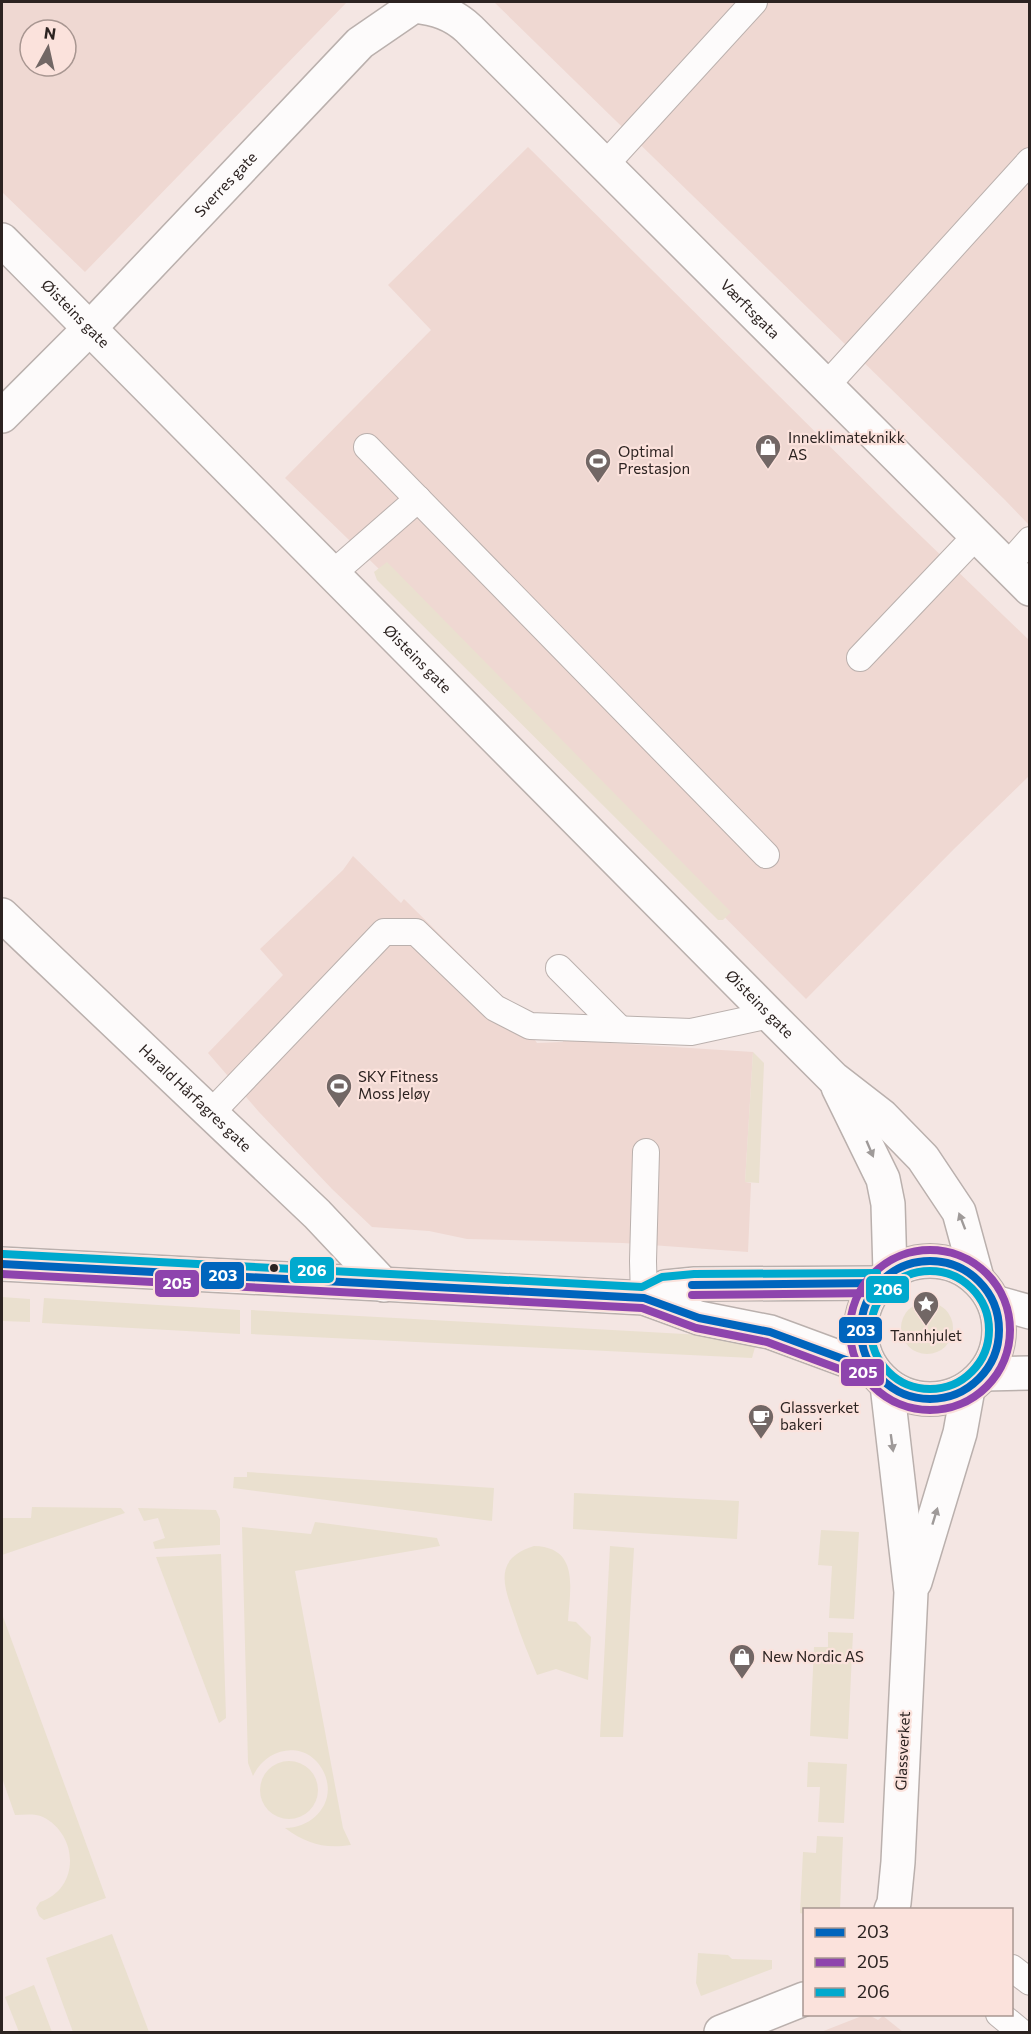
<svg xmlns="http://www.w3.org/2000/svg" width="1031" height="2034" font-family="Commissioner,sans-serif">
<rect width="100%" height="100%" fill="#f4e6e3"/>
<g fill="#efd8d2" fill-rule="evenodd">
<path d="M2,2H347L85,272L2,192ZM30,30H66V66H30Z"/>
<path d="M494,2H1029V525L1005,500Z"/>
<path d="M528,147L898,514L1029,640V776L954,849L806,999L378,568L285,478L431,330L388,285Z"/>
<path d="M353,856L401,903L404,899L513,1007L537,1043L563,1042V1040L753,1052L745,1182L751,1183L748,1252L623,1243L467,1239L429,1231L372,1227L332,1189L259,1112L208,1053L283,975L260,949L343,870Z"/>
<path d="M867,2014L878,2020L883,2016L903,2032H821Z"/>
</g>
<g fill="#eae0cf">
<path d="M387,562L731,912L723,920H718L377,580L374,572Z"/>
<path d="M753,1052L764,1063L759,1183L745,1182Z"/>
<path d="M2,1297L30,1299V1322L2,1321Z"/>
<path d="M44,1298L240,1310V1334L42,1323Z"/>
<circle cx="927" cy="1328" r="26"/>
<path d="M251,1310L739,1337L757,1340L752,1358L251,1334Z"/>
<path d="M247,1472L494,1488L492,1521L233,1488L234,1477H247Z"/>
<path d="M574,1493L739,1501L737,1539L573,1529Z"/>
<path d="M32,1507L121,1508L125,1513L2,1555V1518H31Z"/>
<path d="M138,1508L216,1510L220,1519V1545L155,1549L153,1542L165,1538L158,1518L144,1521Z"/>
<path d="M315,1522L437,1538L440,1546L295,1571L343,1828L351,1845C324,1849 307,1844 285,1828C313,1828 336,1803 325,1775C311,1740 268,1744 253,1776L248,1763L242,1527L311,1534Z"/>
<path d="M821,1530L859,1532L854,1619L829,1618L832,1566L818,1565Z"/>
<path d="M534,1546C580,1547 570,1589 568,1621L576,1622L591,1637L588,1680L556,1669L537,1675C529,1656 521,1637 515,1618C504,1587 492,1559 534,1546Z"/>
<path d="M610,1546L634,1548L623,1737H600Z"/>
<path d="M221,1554L226,1718L219,1723L156,1557Z"/>
<path d="M2,1614L106,1898L44,1920L39,1916L36,1908L40,1902C80,1889 79,1835 43,1817C34,1813 24,1815 15,1815L2,1778Z"/>
<path d="M828,1632L853,1633L848,1739L810,1736L814,1647H828Z"/>
<circle cx="289" cy="1790" r="29"/>
<path d="M808,1762L847,1764L844,1823L818,1822L820,1787H807Z"/>
<path d="M817,1836L843,1837L840,1909L804,1910V1914L800,1913L803,1852L816,1853Z"/>
<path d="M112,1934L149,2032H73L46,1958Z"/>
<path d="M698,1953L728,1955L732,1959L772,1960V1969L701,1996L696,1983Z"/>
<path d="M34,1985L52,2032H19L5,1997Z"/>
</g>
<g fill="none" stroke-linecap="round" stroke-linejoin="round">
<g stroke="#bab0ad" stroke-width="28">
<g id="service">
<path d="M605,165L754,2"/>
<path d="M826,386L1030,161"/>
<path d="M367,447L766,855"/>
<path d="M1007,566L1030,540"/>
<path d="M331,575L418,499"/>
<path d="M860,658L976,536"/>
<path d="M559,968L620,1029"/>
<path d="M210,1114L384,932H416L495,1008L530,1026L691,1032L770,1015"/>
<path d="M644,1298L643,1261L646,1152"/>
<path d="M1012,1968L1030,1982"/>
<path d="M999,2014L1021,2032"/>
</g>
</g>
<g stroke="#bab0ad" stroke-width="36">
<g id="minor">
<path id="s1" d="M2,240L770,1015L833,1078L882,1116L923,1158L959,1212L977,1278"/>
<path id="s2" d="M2,416L89,329L360,43L414,6C436,9 452,13 469,29L1030,589"/>
<path id="s3" d="M2,915L317,1214L384,1285"/>
<path d="M838,1087L883,1179L888,1204L890,1272"/>
<path d="M887,1385L911,1592L898,1862L894,1903L891,1910"/>
<path d="M915,1582L960,1433L968,1389"/>
<path d="M721,2032L804,1999"/>
</g>
</g>
<g stroke="#bab0ad" stroke-width="36">
<g id="primary">
<circle cx="930" cy="1330" r="69"/>
<path d="M2,1264L644,1298L699,1318L770,1332L873,1370"/>
<path d="M644,1298L665,1287L695,1284L877,1283"/>
<path d="M994,1302L1030,1312"/>
<path d="M984,1374L1030,1373"/>
</g>
</g>
<use href="#service" stroke="#fdfbfb" stroke-width="26"/>
<use href="#minor" stroke="#fdfbfb" stroke-width="33"/>
<use href="#primary" stroke="#fdfbfb" stroke-width="33"/>
<g stroke="#fbe2dc" stroke-width="12">
<g id="bus-1">
<circle cx="930" cy="1330" r="69"/>
<path d="M2,1264L644,1298L699,1318L770,1332L873,1370"/>
<path d="M692,1285L877,1283"/>
</g>
</g>
<g stroke="#fbe2dc" stroke-width="12">
<g id="bus-2">
<circle cx="930" cy="1330" r="80"/>
<path d="M2,1274L642,1308L696,1328L767,1342L869,1380"/>
<path d="M692,1295L877,1293"/>
</g>
</g>
<g stroke="#fbe2dc" stroke-width="12">
<g id="bus-3">
<path d="M3,1254L642,1287L662,1277L694,1274L877,1273"/>
<circle cx="930" cy="1330" r="59"/>
</g>
</g>
<use href="#bus-1" stroke="#0065bd" stroke-width="8"/>
<use href="#bus-2" stroke="#8e44ad" stroke-width="8"/>
<use href="#bus-3" stroke="#00a9ce" stroke-width="8"/>
</g>
<defs><path id="oneway-solid" d="M-6-.8H1V-3.2L6.5 0L1 3.2V.8H-6Z" transform="scale(1.5)"/></defs>
<g fill="#9f9a99">
<use href="#oneway-solid" transform="translate(870 1149) rotate(67)"/>
<use href="#oneway-solid" transform="translate(962 1221) rotate(-111)"/>
<use href="#oneway-solid" transform="translate(892 1443) rotate(82)"/>
<use href="#oneway-solid" transform="translate(935 1516) rotate(-73)"/>
</g>
<defs>
<g id="shop-pin" transform="scale(1.35)"><path d="M0 17L-7.5 6A9.5 9.5 0 1 1 7.5 6Z" fill="#726765" stroke="#fbe2dc"/><path d="M-5-2.5h2.3a2.7 3.5 0 0 1 5.4 0H5L5.5 6h-11ZM-1.5-2.5h3a1.5 2.3 0 0 0-3 0Z" fill="#fff"/></g>
<g id="stadium-pin" transform="scale(1.35)"><path d="M0 17L-7.5 6A9.5 9.5 0 1 1 7.5 6Z" fill="#726765" stroke="#fbe2dc"/><path d="M0-5a6.5 5 0 1 0 0 10a6.5 5 0 1 0 0-10ZM-3.5-1.8h7v3.6h-7Z" fill="#fff"/></g>
<g id="sight-pin" transform="scale(1.35)"><path d="M0 17L-7.5 6A9.5 9.5 0 1 1 7.5 6Z" fill="#726765" stroke="#fbe2dc"/><path d="M0-6L1.8-2.2L6-1.7L2.9 1.2L3.7 5.4L0 3.3L-3.7 5.4L-2.9 1.2L-6-1.7L-1.8-2.2Z" fill="#fff"/></g>
<g id="cafe-pin" transform="scale(1.35)"><path d="M0 17L-7.5 6A9.5 9.5 0 1 1 7.5 6Z" fill="#726765" stroke="#fbe2dc"/><path d="M-5.5-4.5H6V0H3Q3 3.5 0 3.5H-2.5Q-5.5 3.5-5.5 0ZM3-3.2v2h1.7v-2ZM-6 4.5H4V6H-6Z" fill="#fff"/></g>
</defs>
<g fill-rule="evenodd">
<use href="#shop-pin" x="768" y="447"/>
<use href="#stadium-pin" x="598" y="461"/>
<use href="#stadium-pin" x="339" y="1086"/>
<use href="#sight-pin" x="926" y="1304"/>
<use href="#cafe-pin" x="761" y="1417"/>
<use href="#shop-pin" x="742" y="1657"/>
</g>
<circle fill="#2c2321" stroke="#fbe2dc" stroke-width="2" cx="274" cy="1268" r="5"/>
<g text-anchor="middle" stroke-width="4.5" stroke-linejoin="round" paint-order="stroke">
<g font-size="15" fill="#2c2321" stroke="#fbe2dc">
<text dy="5" stroke="none"><textPath href="#s2" startOffset="322">Sverres gate</textPath></text>
<text dy="5" stroke="none"><textPath href="#s2" startOffset="1040">Værftsgata</textPath></text>
<text dy="5" stroke="none"><textPath href="#s1" startOffset="104">Øisteins gate</textPath></text>
<text dy="5" stroke="none"><textPath href="#s1" startOffset="590">Øisteins gate</textPath></text>
<text dy="5" stroke="none"><textPath href="#s1" startOffset="1076">Øisteins gate</textPath></text>
<text dy="5" stroke="none"><textPath href="#s3" startOffset="266">Harald Hårfagres gate</textPath></text>
<text transform="translate(903 1751) rotate(-87)" y="5">Glassverket</text>
</g>
<g font-size="15" fill="#2c2321" stroke="#fbe2dc" text-anchor="start">
<text x="788" y="443">Inneklimateknikk<tspan x="788" dy="17">AS</tspan></text>
<text x="618" y="457">Optimal<tspan x="618" dy="17">Prestasjon</tspan></text>
<text x="358" y="1082">SKY Fitness<tspan x="358" dy="17">Moss Jeløy</tspan></text>
<text x="926" y="1341" text-anchor="middle">Tannhjulet</text>
<text x="780" y="1413">Glassverket<tspan x="780" dy="17">bakeri</tspan></text>
<text x="762" y="1662">New Nordic AS</text>
</g>
</g>
<g stroke="#fbe2dc" stroke-width="2">
<rect x="289" y="1256" width="46" height="28" rx="6" fill="#00a9ce"/>
<rect x="200" y="1261" width="45" height="29" rx="6" fill="#0065bd"/>
<rect x="154" y="1269" width="46" height="29" rx="6" fill="#8e44ad"/>
<rect x="865" y="1275" width="45" height="29" rx="6" fill="#00a9ce"/>
<rect x="838" y="1316" width="45" height="28" rx="6" fill="#0065bd"/>
<rect x="840" y="1358" width="45" height="29" rx="6" fill="#8e44ad"/>
</g>
<g font-size="16" text-anchor="middle" font-weight="bold" fill="#fff">
<text x="312" y="1276">206</text>
<text x="223" y="1281">203</text>
<text x="177" y="1289">205</text>
<text x="888" y="1295">206</text>
<text x="861" y="1336">203</text>
<text x="863" y="1378">205</text>
</g>
<rect width="1031" height="2034" fill="none" stroke="#2c2321" stroke-width="6"/>
<rect x="803" y="1908" width="210" height="108" fill="#fbe2dc" stroke="#a89691" stroke-width="1.5"/>
<rect x="815" y="1928" width="30" height="9" fill="#0065bd" stroke="#a89691" stroke-width="1.5"/>
<text x="857" y="1938" font-size="18" fill="#2c2321">203</text>
<rect x="815" y="1958" width="30" height="9" fill="#8e44ad" stroke="#a89691" stroke-width="1.5"/>
<text x="857" y="1968" font-size="18" fill="#2c2321">205</text>
<rect x="815" y="1988" width="30" height="9" fill="#00a9ce" stroke="#a89691" stroke-width="1.5"/>
<text x="857" y="1998" font-size="18" fill="#2c2321">206</text>
<g transform="translate(48 48) rotate(8)"><circle r="28" fill="#fbe2dc" stroke="#a89691" stroke-width="1.5"/>
<path d="M0-4.5L10 22L0 15L-10 22Z" fill="#726765"/>
<text y="-9" font-size="16" font-weight="bold" text-anchor="middle" fill="#2c2321">N</text>
</g>
</svg>
